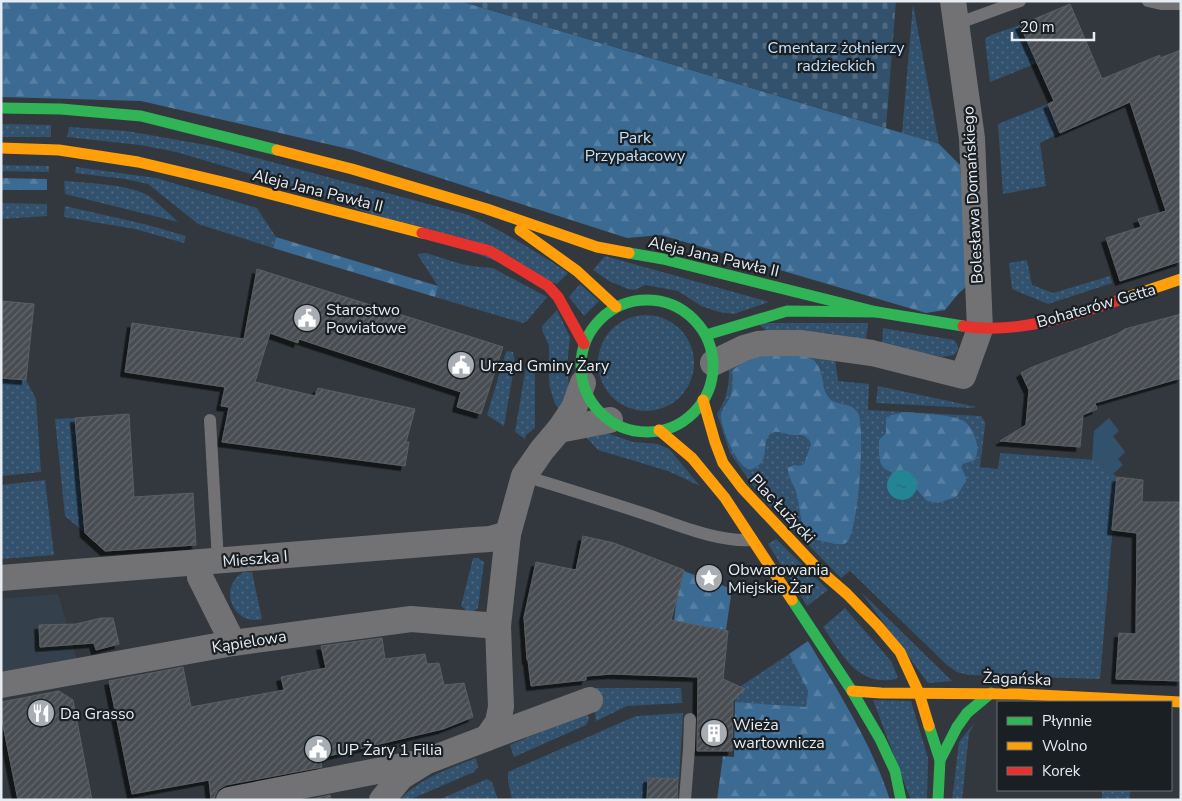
<svg xmlns="http://www.w3.org/2000/svg" width="1182" height="801" font-family="'Nunito Sans',sans-serif">
<defs>
<pattern id="grass-dots" width="8" height="8" patternUnits="userSpaceOnUse" patternTransform="scale(1.25)"><rect width="8" height="8" fill="#32516d"/><path d="M2 2h.1M6 6h.1" fill="none" stroke="#506a82" stroke-width="1.8" stroke-linecap="round"/></pattern>
<pattern id="forest-firs" width="22" height="20" patternUnits="userSpaceOnUse" patternTransform="scale(1.25)"><rect width="22" height="20" fill="#3b6a93"/><path d="M5 1l3.5 6h-7zM16 11l3.5 6h-7z" fill="#577fa3"/></pattern>
<pattern id="cemetery-stones" width="16" height="16" patternUnits="userSpaceOnUse" patternTransform="scale(1.25)"><rect width="16" height="16" fill="#32516d"/><path d="M2 7V4a2 2 0 0 1 4 0v3zM10 15v-3a2 2 0 0 1 4 0v3z" fill="#506a82"/></pattern>
<pattern id="water-ripples" width="26" height="14" patternUnits="userSpaceOnUse" patternTransform="scale(1.25)"><rect width="26" height="14" fill="#238493"/><path d="M2 4q2-2 4 0t4 0M15 11q2-2 4 0t4 0" fill="none" stroke="#316c75"/></pattern>
<pattern id="building-hatch" width="6" height="6" patternUnits="userSpaceOnUse" patternTransform="scale(1.25)"><rect width="6" height="6" fill="#494e52"/><path d="M-1 1l2-2M0 6l6-6M5 7l2-2" fill="none" stroke="#63686b"/></pattern>
<filter id="shadow"><feDropShadow dx="-4.5" dy="4.5" stdDeviation="0" flood-color="#0009"/></filter>
</defs>
<rect width="100%" height="100%" fill="#32383d"/>
<path fill="#34414d" d="M58,594L79,666L1,680V599Z"/>
<g fill="url(#grass-dots)">
<path d="M913,4L939,144L902,133Z"/>
<path d="M1020,25L1037,63L990,82L985,39L991,35Z"/>
<path d="M1048,104L1060,133L1040,143L1046,186L1003,194L998,124Z"/>
<path d="M1,124L51,125V137H1Z"/>
<path d="M69,127L127,131L212,146L469,215C504,232 536,251 568,273L557,284L315,193L176,152L140,145L67,137Z"/>
<path d="M1,165L49,166V172L1,171Z"/>
<path d="M76,167L156,178L257,208L276,237L273,248L198,224L148,184L125,179L75,173Z"/>
<path d="M64,181C87,183 129,184 149,196C159,204 169,213 178,222L65,194Z"/>
<path d="M1,203L47,204V216L1,219Z"/>
<path d="M65,206L148,225L186,236L184,243L135,229L64,217Z"/>
<path d="M426,253L461,264L479,267L493,268L547,297L527,321L523,323L435,297L438,286L417,254Z"/>
<path d="M605,256L769,302L734,314L719,312L701,306L678,291L645,285L635,290L628,289L609,281L593,270Z"/>
<path d="M1027,260L1032,285L1053,293L1110,276L1112,283L1048,304L1012,289L1009,263Z"/>
<path d="M580,284L599,301L584,316L569,297Z"/>
<path d="M557,310L570,337L567,365L569,387L560,410L555,404L550,388L549,379V346L542,330V326Z"/>
<circle cx="646" cy="363" r="48"/>
<path d="M757,323H868L866,341L828,333L810,332H768Z"/>
<path d="M883,328L954,340L957,344L958,350L954,355L943,357L882,344Z"/>
<path d="M507,351L513,352L515,362L504,426L487,415L505,355Z"/>
<path d="M757,353L835,358L838,381L869,384L868,410L981,416L985,422V426L980,467L998,469L1000,453L1097,460L1117,477L1100,679L968,675L957,672L947,665L850,571L841,578L761,497L730,453L717,414C727,399 729,386 729,369Z"/>
<path d="M531,358L535,363V428L526,435L525,439L515,432L526,366L528,359Z"/>
<path d="M1,378L26,380L36,399L41,472L1,476Z"/>
<path d="M878,386L977,407L971,408L876,403Z"/>
<path d="M75,418L84,532L65,516L55,419Z"/>
<path d="M604,432L633,442L658,444L669,449L700,486L668,471L598,450L585,436Z"/>
<path d="M45,480L54,555L1,559V485Z"/>
<path d="M776,539L828,590L807,606L768,544Z"/>
<path d="M473,558H478L484,562L478,608L474,611L468,612L461,606Z"/>
<path d="M244,572H252L262,619C234,627 216,587 244,572Z"/>
<path d="M861,592L952,681L928,683Z"/>
<path d="M845,608L891,661L898,677L896,679C857,687 842,654 823,627Z"/>
<path d="M789,654L808,691L806,708L735,702V690Z"/>
<path d="M592,688H681L682,703L627,706L596,721Z"/>
<path d="M873,700L911,701L928,758L927,800H911Z"/>
<path d="M587,712L589,719L586,725L514,757L510,745Z"/>
<path d="M683,713L679,779L648,778L647,800H512L508,781V772L636,716Z"/>
<path d="M975,722L969,733L962,800H952L959,742Z"/>
<path d="M476,758L478,767L474,772L409,800H399C419,779 450,768 476,758Z"/>
<path d="M487,779L492,782L498,800H438Z"/>
<rect x="1102" y="790" width="28" height="10"/>
</g>
<g fill="url(#forest-firs)">
<path d="M1,1H460L939,144L960,165L968,285L958,294L945,310L926,313L661,235L627,238L353,150L141,101L1,97Z"/>
<path d="M1,178L47,179V190H1Z"/>
<path d="M276,237L438,286L435,297L273,248Z"/>
<path d="M778,353C800,356 817,351 822,377C823,385 824,391 829,398C837,407 851,401 858,413C866,426 858,537 846,543C840,546 833,543 827,542C796,538 803,514 796,492C794,484 787,476 788,468L794,465L799,466L804,464L811,444C807,434 803,435 793,435C787,435 780,431 774,432C762,436 767,452 763,460C761,465 755,467 751,470C737,468 723,432 721,418C720,411 727,404 730,397C734,389 732,379 733,370L744,361Z"/>
<path d="M906,412C923,414 950,414 964,421C970,425 973,432 975,437C978,445 978,452 975,460L963,464L961,467L966,477V481L956,497L938,503L927,501C920,494 916,487 907,481C883,465 878,475 879,440L886,433V419L891,415Z"/>
<path d="M684,571L732,589L726,630L674,621L676,603Z"/>
<path d="M808,641C839,693 871,742 890,800H717L723,756L734,757L735,702L806,707L808,691L789,654Z"/>
</g>
<path fill="url(#cemetery-stones)" d="M460,1H896L886,128Z"/>
<path fill="#32516d" d="M1109,418L1119,431L1113,436L1125,452L1118,459L1123,465L1113,474L1097,460H1092L1094,431Z"/>
<circle fill="url(#water-ripples)" cx="902" cy="485" r="15"/>
<g fill="url(#building-hatch)" stroke="#5a5f64" filter="url(#shadow)">
<path d="M1070,4L1102,79L1160,55V58L1181,50V261L1120,281L1106,238L1141,227L1138,219L1166,211L1130,102L1060,133L1048,104L1054,101L1020,25Z"/>
<path d="M257,269L503,347L481,414L457,407L461,392L299,339L298,343L270,333L255,382L315,396L318,388L415,409L406,442H409L405,466L222,442L229,407L221,406L225,387L125,372L132,323L244,339Z"/>
<path d="M1,301L34,304L26,380L1,378Z"/>
<path d="M1181,314V378L1095,403L1097,409L1083,415L1080,447L1000,441L1026,425L1029,390L1021,373L1030,368L1117,334L1125,329Z"/>
<path d="M129,414L134,497L193,493L196,545L105,551L85,533L75,418Z"/>
<path d="M1117,477L1143,480L1142,502H1181V681L1116,679L1119,633L1136,634L1137,533L1112,530Z"/>
<path d="M583,536L614,543L684,570L671,620L728,631L723,679L745,689L733,701L732,751H697L698,677L612,674L586,676V680L531,686L528,660H527L524,617L536,562L576,570Z"/>
<path d="M101,618H113L119,644L96,650L94,643L40,647L39,625L76,624Z"/>
<path d="M382,638L385,659L425,654L427,664L439,663L444,685L464,683L473,717L443,729L320,758L322,767L226,785L219,789L215,795L214,800H211L209,780L132,794L109,681L183,667L191,707L284,690L281,677L326,668L321,646Z"/>
<path d="M59,691L73,700L92,800H18L1,715V702Z"/>
<path d="M648,778L678,779L677,800H647Z"/>
<path d="M330,795L331,800H308Z"/>
</g>
<g fill="none" stroke-linecap="round" stroke-linejoin="round">
<g stroke="#727274" stroke-width="12">
<path d="M1148,1L1161,4H1181"/>
<path d="M956,24L1020,1"/>
<path d="M210,420L218,561"/>
<path d="M524,476C565,488 605,501 645,514C678,525 717,542 752,540"/>
<path d="M685,800L689,749L690,719"/>
</g>
<g stroke="#727274" stroke-width="26">
<path d="M713,363L744,348L758,344L770,343H800L872,353L963,376L980,329L972,138L953,1"/>
<path d="M559,430L610,420"/>
<path d="M199,563L200,577L233,643"/>
<path d="M1,578L474,540L490,539L508,534"/>
<path d="M1,685L233,643L411,619L498,626"/>
<path d="M487,738L590,700"/>
<path d="M229,800L418,763"/>
<path d="M382,800L401,777L427,761L487,738L498,722L501,707L498,626L508,534L524,476L542,450L559,430L574,408L583,383"/>
</g>
<g stroke="#30b455" stroke-width="11">
<path d="M1,108L61,109L141,116L277,150"/>
<path d="M629,253L663,259L877,312"/>
<circle cx="647" cy="366" r="66"/>
<path d="M706,335L787,311L877,312L963,326"/>
<path d="M792,600L852,691L880,739L895,771L901,800"/>
<path d="M929,726L940,760L938,800"/>
<path d="M940,760L957,727L967,713L991,693"/>
</g>
<g stroke="#ff9f0a" stroke-width="11">
<path d="M1,148L59,150L138,162L227,183L422,233"/>
<path d="M277,150L352,169L487,209L597,247L629,253"/>
<path d="M520,230L577,271L616,307"/>
<path d="M1122,299L1181,279"/>
<path d="M703,400L715,442L723,463L742,488L817,568L847,594L878,626L900,652L919,693L929,726"/>
<path d="M659,430L692,458L725,498L792,600"/>
<path d="M852,691L881,693L1019,694L1181,702"/>
</g>
<g stroke="#e5322d" stroke-width="11">
<path d="M422,233L490,251L548,286L558,297L584,344"/>
<path d="M963,326C1014,335 1073,316 1122,299"/>
</g>
</g>
<defs>
<g id="civic-disc" transform="scale(1.4375)"><circle r="9.5" fill="#a7adb3" stroke="#1a1f23"/><path d="M-.6-6.5H3V-4.5H.6V-3L4-1V1h2V6H-6V1h2V-1L-.6-3ZM-1.2 2.5V6h2.4V2.5Z" fill="#fff"/></g>
<g id="sight-disc" transform="scale(1.4375)"><circle r="9.5" fill="#a7adb3" stroke="#1a1f23"/><path d="M0-6L1.8-2.2L6-1.7L2.9 1.2L3.7 5.4L0 3.3L-3.7 5.4L-2.9 1.2L-6-1.7L-1.8-2.2Z" fill="#fff"/></g>
<g id="restaurant-disc" transform="scale(1.4375)"><circle r="9.5" fill="#a7adb3" stroke="#1a1f23"/><path d="M-5-6h1v4h1v-4h1v4h1v-4h1v5L-1.5 .5V6h-2V.5L-5-1ZM5-6V6H3V1.5H1.5Q1.5-4 5-6Z" fill="#fff"/></g>
<g id="building-disc" transform="scale(1.4375)"><circle r="9.5" fill="#a7adb3" stroke="#1a1f23"/><path d="M-4-6H4V6H1V3H-1V6H-4ZM-2.5-4.3h1.7v1.8h-1.7ZM.8-4.3h1.7v1.8H.8ZM-2.5-1h1.7V.8h-1.7ZM.8-1h1.7V.8H.8Z" fill="#fff"/></g>
</defs>
<g fill-rule="evenodd">
<use href="#civic-disc" x="307" y="318"/>
<use href="#civic-disc" x="461" y="365"/>
<use href="#sight-disc" x="709" y="578"/>
<use href="#restaurant-disc" x="41" y="713"/>
<use href="#building-disc" x="714" y="733"/>
<use href="#civic-disc" x="318" y="749"/>
</g>
<g text-anchor="middle" stroke-width="4.5" stroke-linejoin="round" paint-order="stroke">
<g font-size="16" fill="#c4e1fd" stroke="#1a1f23">
<text x="836" y="53">Cmentarz żołnierzy<tspan x="836" dy="18">radzieckich</tspan></text>
<text x="635" y="143">Park<tspan x="635" dy="18">Przypałacowy</tspan></text>
</g>
<g font-size="16" fill="#e6ecf2" stroke="#1a1f23">
<text transform="translate(318 190) rotate(14)" y="6">Aleja Jana Pawła II</text>
<text transform="translate(972 195) rotate(-93)" y="6">Bolesława Domańskiego</text>
<text transform="translate(714 256) rotate(13)" y="6">Aleja Jana Pawła II</text>
<text transform="translate(1096 305) rotate(-16)" y="6">Bohaterów Getta</text>
<text transform="translate(783 508) rotate(47)" y="6">Plac Łużycki</text>
<text transform="translate(255 558) rotate(-5)" y="6">Mieszka I</text>
<text transform="translate(249 641) rotate(-9)" y="6">Kąpielowa</text>
<text transform="translate(1017 678) rotate(2)" y="6">Żagańska</text>
</g>
<g font-size="16" fill="#e6ecf2" stroke="#1a1f23" text-anchor="start">
<text x="326" y="315">Starostwo<tspan x="326" dy="18">Powiatowe</tspan></text>
<text x="480" y="371">Urząd Gminy Żary</text>
<text x="728" y="575">Obwarowania<tspan x="728" dy="18">Miejskie Żar</tspan></text>
<text x="60" y="719">Da Grasso</text>
<text x="733" y="730">Wieża<tspan x="733" dy="18">wartownicza</tspan></text>
<text x="337" y="755">UP Żary 1 Filia</text>
</g>
</g>
<rect width="1182" height="801" fill="none" stroke="#e6ecf2" stroke-width="5"/>
<rect x="997" y="701" width="175" height="90" fill="#1a1f23" stroke="#6c7176"/>
<rect x="1007" y="717" width="25" height="8" fill="#30b455" stroke="#6c7176"/>
<text x="1042" y="726" font-size="15" fill="#e6ecf2">Płynnie</text>
<rect x="1007" y="742" width="25" height="8" fill="#ff9f0a" stroke="#6c7176"/>
<text x="1042" y="751" font-size="15" fill="#e6ecf2">Wolno</text>
<rect x="1007" y="767" width="25" height="8" fill="#e5322d" stroke="#6c7176"/>
<text x="1042" y="776" font-size="15" fill="#e6ecf2">Korek</text>
<path d="M1012 32v8h82v-8" fill="none" stroke="#e6ecf2" stroke-width="2.5"/>
<text x="1020" y="32" font-size="15" fill="#e6ecf2" stroke="#1a1f23" stroke-width="4" paint-order="stroke">20 m</text>
</svg>
